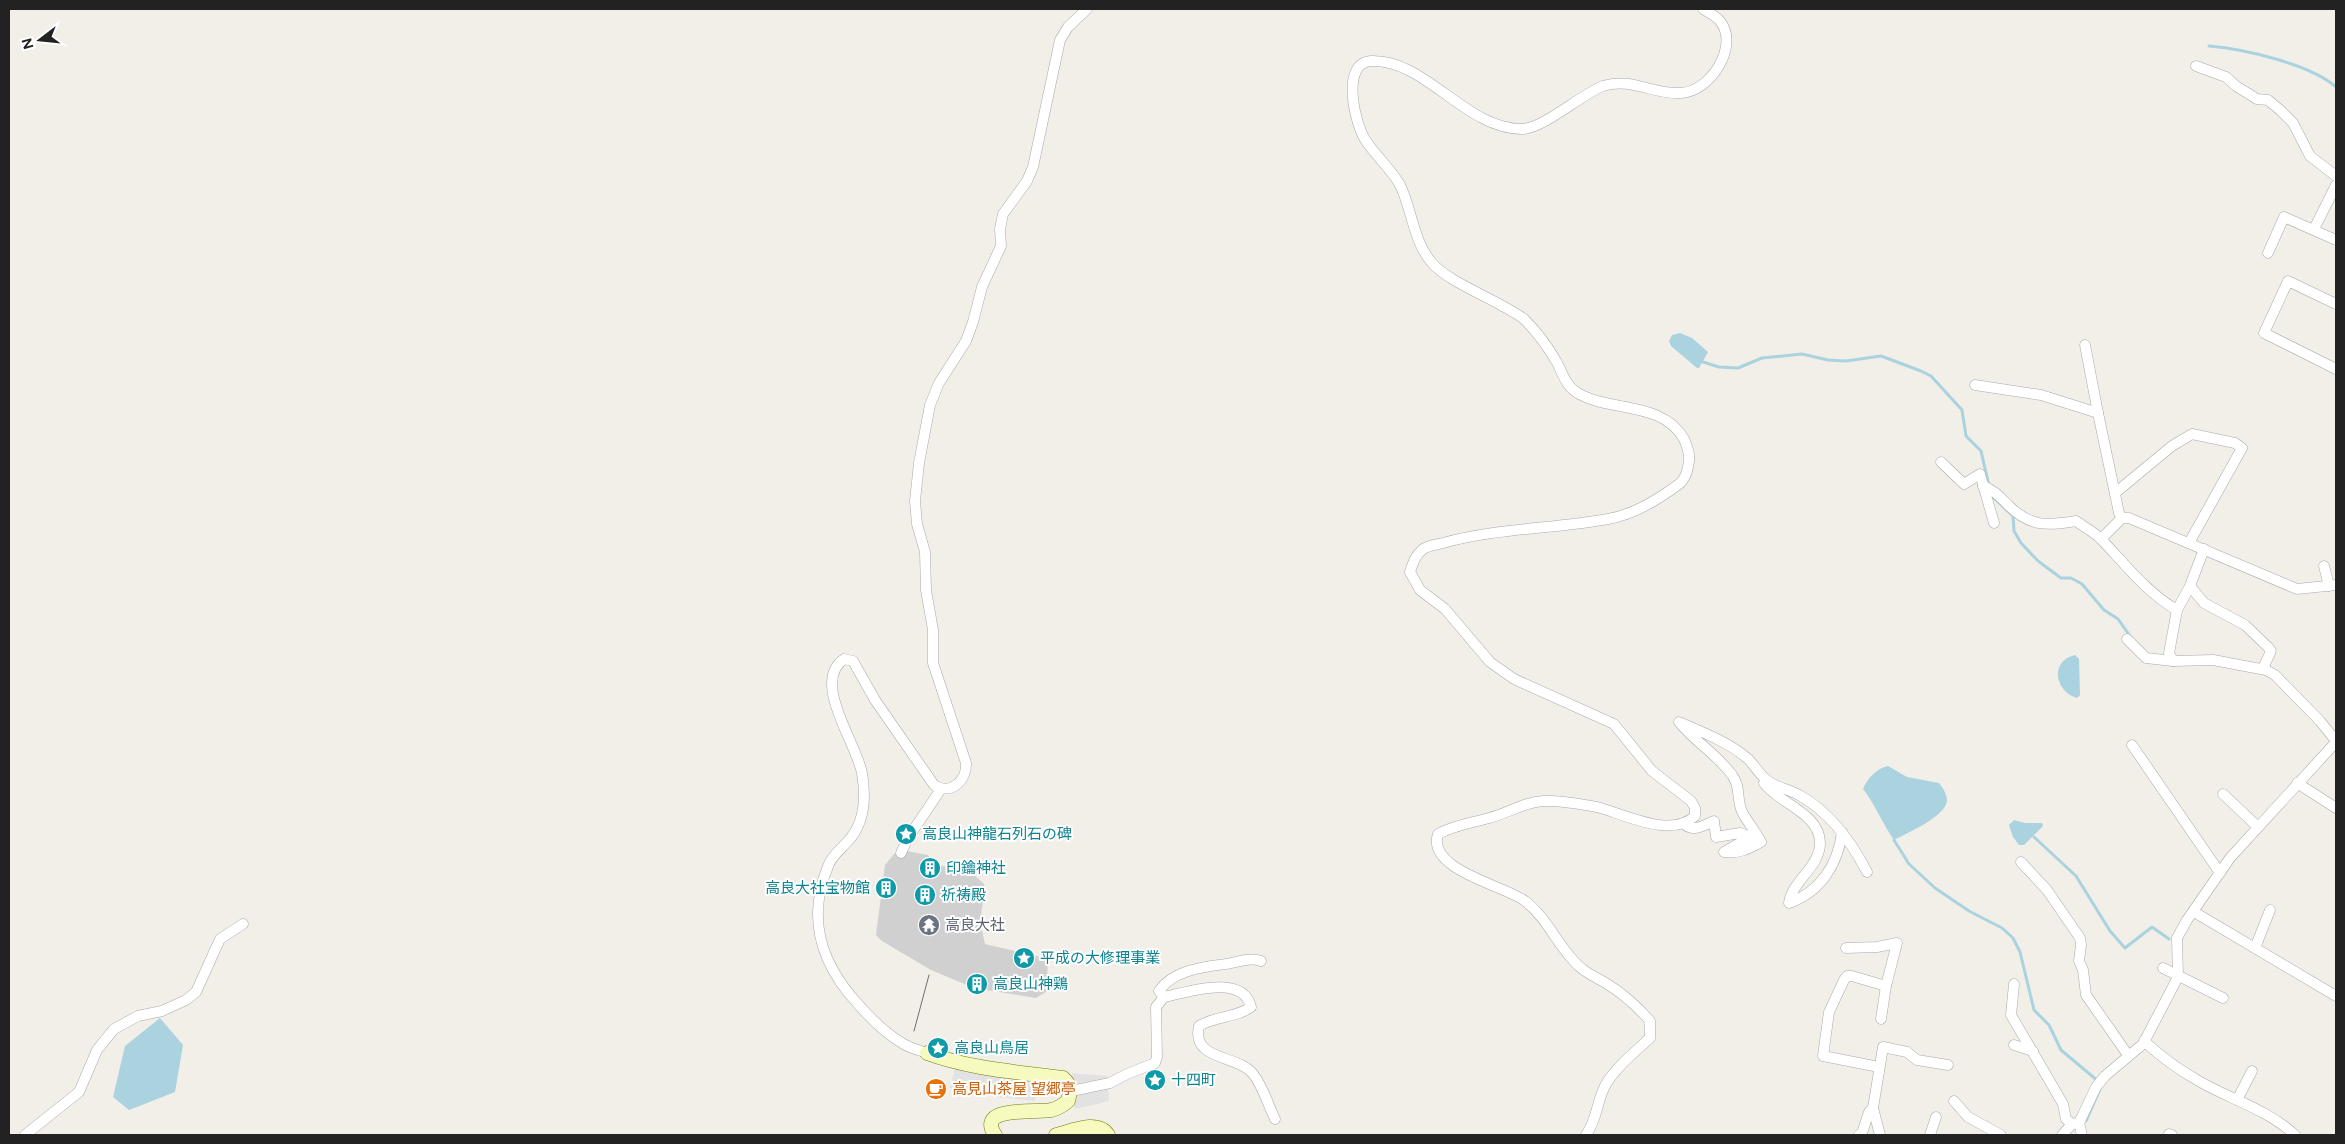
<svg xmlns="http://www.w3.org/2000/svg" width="2345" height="1144" font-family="Figtree,'Noto Sans JP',sans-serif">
<rect width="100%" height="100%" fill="#f2efe9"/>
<path fill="#d0d0d0" d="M906,851L928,855L934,864L971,872L984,884L985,888L980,922L985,944L1045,958L1048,962L1046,992L1036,998L974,988L931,970L882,941L876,935L885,865L894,854Z"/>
<g fill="#e2e2e2">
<path d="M955,1068L1040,1081L1035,1101L989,1096L950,1088Z"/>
<path d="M1072,1073L1107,1076L1109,1101L1075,1109Z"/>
</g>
<g fill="#aad3df">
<path d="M1680,333L1692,338L1708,352L1699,368H1697L1671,346L1669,341L1672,335Z"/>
<path d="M2075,655L2079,659L2080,695L2077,698C2055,692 2049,661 2075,655Z"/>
<path d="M1888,766L1907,777L1939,783C1943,788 1947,794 1947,801C1945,817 1907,833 1894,840C1882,823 1875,804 1863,789C1867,779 1877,768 1888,766Z"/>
<path d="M2014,820L2025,823H2042L2043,826L2024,845H2019L2013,837L2009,825Z"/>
<path d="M160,1018L183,1045L175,1092L129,1110L113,1097L125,1046Z"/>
</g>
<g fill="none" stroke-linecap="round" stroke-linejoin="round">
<g stroke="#aad3df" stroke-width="3">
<path d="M2209,46C2244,49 2310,64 2336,87"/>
<path d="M1703,362L1719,367L1738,368L1762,358L1802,354L1828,360L1846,361L1881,356L1921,371L1931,376L1962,410L1966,436L1981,451L1989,486"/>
<path d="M1990,494L2013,516L2014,531L2021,543L2038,561L2061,578H2071L2082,584L2104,610L2118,619L2130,636"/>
<path d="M2034,837L2076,876L2110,931L2125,948L2152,927L2169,939"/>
<path d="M1894,840L1909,864L1935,888L1969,911L2002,928L2013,938L2020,952L2034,1010L2049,1025L2061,1050L2098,1081"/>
<path d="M2086,1121L2101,1087"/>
</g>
<g stroke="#a9a9a9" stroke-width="11">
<g id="street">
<path d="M2196,66L2226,77L2236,86L2257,99L2268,100L2280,110L2293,123L2310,156L2336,176"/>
<path d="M2314,229L2336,185"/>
<path d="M2268,253L2284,217L2336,240"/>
<path d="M2336,304L2288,281L2264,333L2336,369"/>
<path d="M2085,345L2098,413"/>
<path d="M1975,385L2041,395L2098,413L2119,513L2122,518"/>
<path d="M1941,462L1964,484L1980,474L1994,523"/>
<path d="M1983,486C1994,490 2000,497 2008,505C2030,527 2047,526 2076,521C2084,527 2094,532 2101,539C2124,563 2148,594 2177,610L2169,653L2173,661L2213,660L2266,670L2275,675L2320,721L2336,741"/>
<path d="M2115,493L2172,446L2192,434L2235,443L2242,448L2189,543"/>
<path d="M2101,539L2122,518H2129L2297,589L2336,585"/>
<path d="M2324,566L2329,586"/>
<path d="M2190,586L2204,603L2245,625L2268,647L2271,651L2264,666L2266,670"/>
<path d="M2177,610L2190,586L2204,549"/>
<path d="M2127,639L2146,658L2173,661"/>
<path d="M2132,745L2220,873"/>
<path d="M1764,783C1779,804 1820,813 1820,843C1820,867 1792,881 1789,903C1820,892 1838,865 1842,832"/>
<path d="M2297,783L2336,808"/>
<path d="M2223,794L2258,827"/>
<path d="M1683,823C1693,833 1702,826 1714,821L1716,837L1740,833L1750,837L1724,852C1738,854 1749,849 1761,842C1757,833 1742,815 1741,809C1737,797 1740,785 1732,775C1717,754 1695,742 1679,722C1702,732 1728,742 1747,758C1755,765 1759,775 1768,781C1777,788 1789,789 1799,795C1830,812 1851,841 1867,872"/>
<path d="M901,853L908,838L941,789"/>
<path d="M2021,862L2047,890L2080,938L2081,945L2079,961L2083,970L2086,995L2128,1055"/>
<path d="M2194,912L2336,996"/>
<path d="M1846,948L1877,947L1897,943L1886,986L1852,976H1847L1844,980L1829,1012L1823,1056L1879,1067"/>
<path d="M2255,948L2270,910"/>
<path d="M2163,968L2223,998"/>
<path d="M2014,984L2011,1015L2063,1104L2066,1119L2072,1124"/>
<path d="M1164,997L1159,991C1173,970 1203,967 1226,964C1238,962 1250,957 1261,961"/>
<path d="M1881,1019L1886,986"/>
<path d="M2144,1041C2160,1056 2178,1069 2197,1080C2229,1099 2267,1109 2295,1135"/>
<path d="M2014,1045L2033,1051"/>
<path d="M927,1053C919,1050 909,1048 902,1043C885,1033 870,1018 857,1003C820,962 806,917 829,864C832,856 842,848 848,841C865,823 866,797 862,773C856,742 811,682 844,659L853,661L875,700L934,785C951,796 967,780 966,763L933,663V630L926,590L925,552L917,524L915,501L919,463L930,405L939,383L966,341L973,322L982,287L1001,246L1000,229L1003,214L1027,181L1033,167L1060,40L1068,27L1087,9"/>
<path d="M1071,1091L1110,1083L1127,1074L1155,1063L1157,1057L1156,1007L1164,997C1188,992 1243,973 1251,1007C1236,1018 1215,1016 1199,1026C1191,1061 1237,1054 1253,1074C1263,1086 1268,1105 1275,1119"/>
<path d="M2237,1100L2252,1071"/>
<path d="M1954,1101L1968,1117L2001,1135"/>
<path d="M2169,1134L2172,1135"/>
<path d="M25,1135L79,1092L97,1050L114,1029L138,1016L162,1011L186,1000L196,992L220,939L243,924"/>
<path d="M1586,1135C1598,1118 1596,1102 1606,1084C1617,1066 1635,1052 1650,1038V1021C1637,1006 1621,992 1604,982C1592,975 1582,971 1573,960C1556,942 1546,917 1525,901C1506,886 1426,870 1438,834C1455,825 1472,823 1489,818C1508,813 1524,802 1544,801C1561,800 1580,804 1597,807C1624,814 1671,839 1695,816V808L1691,801L1652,771L1614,724L1514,679L1490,662L1445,609L1420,590L1410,572C1413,563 1415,556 1422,550C1427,545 1437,545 1443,543C1497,528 1553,529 1608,519C1632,515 1659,499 1679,484C1686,479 1688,469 1689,461C1690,453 1687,446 1684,439C1662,400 1609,413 1576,392C1565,385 1562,371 1556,361C1547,345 1536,331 1524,319C1500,301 1449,283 1432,263C1413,241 1412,209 1400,185C1391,169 1376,156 1366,141C1355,125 1340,63 1371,61C1426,59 1465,129 1522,129C1543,129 1580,95 1603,86C1631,77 1654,95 1681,93C1710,92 1740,46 1720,21C1716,16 1708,12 1703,9"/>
<path d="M1859,1135L1862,1133L1869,1112L1873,1108"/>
<path d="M1880,1135L1873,1108L1883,1047L1907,1052L1917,1060L1948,1065"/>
<path d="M1930,1135L1936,1117"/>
<path d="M2062,1135L2072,1124L2078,1123"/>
<path d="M2082,1135L2079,1123L2096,1087L2105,1076L2143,1044L2178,977L2177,938L2187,920L2230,858L2336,742"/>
</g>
</g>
<g stroke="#707d05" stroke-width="15">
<g id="secondary">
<path d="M927,1053C970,1069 1018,1072 1063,1078C1071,1085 1071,1091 1068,1101C1063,1105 1058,1109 1051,1110C1038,1113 975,1105 995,1135"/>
<path d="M1056,1135C1072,1131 1098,1119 1108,1135"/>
</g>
</g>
<use href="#street" stroke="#fff" stroke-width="10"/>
<use href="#secondary" stroke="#f7fabf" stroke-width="14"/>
<path stroke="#707070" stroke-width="1" d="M914,1031L929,975"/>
</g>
<defs>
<g id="sight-disc" transform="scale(1.125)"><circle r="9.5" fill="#0f9aa8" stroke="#fff"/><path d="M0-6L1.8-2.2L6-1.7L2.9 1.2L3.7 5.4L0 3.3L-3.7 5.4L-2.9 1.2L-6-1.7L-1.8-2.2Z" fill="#fff"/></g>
<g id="building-disc" transform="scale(1.125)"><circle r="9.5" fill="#0f9aa8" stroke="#fff"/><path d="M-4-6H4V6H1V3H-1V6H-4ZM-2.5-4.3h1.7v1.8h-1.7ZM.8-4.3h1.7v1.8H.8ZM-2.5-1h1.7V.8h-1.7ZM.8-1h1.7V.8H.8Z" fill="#fff"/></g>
<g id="temple-disc" transform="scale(1.125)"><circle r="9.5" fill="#6b7280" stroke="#fff"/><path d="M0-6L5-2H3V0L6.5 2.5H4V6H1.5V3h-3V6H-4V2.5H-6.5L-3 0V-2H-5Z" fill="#fff"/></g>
<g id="cafe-disc" transform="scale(1.125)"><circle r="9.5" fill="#e8710a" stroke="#fff"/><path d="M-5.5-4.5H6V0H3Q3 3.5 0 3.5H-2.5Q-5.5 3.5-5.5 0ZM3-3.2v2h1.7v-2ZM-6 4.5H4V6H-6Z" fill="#fff"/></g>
</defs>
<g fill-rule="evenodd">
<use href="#sight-disc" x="906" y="834"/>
<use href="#building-disc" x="930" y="868"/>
<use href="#building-disc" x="886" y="888"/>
<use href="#building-disc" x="925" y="895"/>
<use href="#temple-disc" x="929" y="925"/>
<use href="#sight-disc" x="1024" y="958"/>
<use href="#building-disc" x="977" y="984"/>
<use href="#sight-disc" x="938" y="1048"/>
<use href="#sight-disc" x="1155" y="1080"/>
<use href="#cafe-disc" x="936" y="1089"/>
</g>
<g text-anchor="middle" stroke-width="4" stroke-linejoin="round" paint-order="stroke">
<g font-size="15" fill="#0d838f" stroke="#fff" text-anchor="start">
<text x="922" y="839">高良山神龍石列石の碑</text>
<text x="946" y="873">印鑰神社</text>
<text x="870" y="893" text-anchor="end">高良大社宝物館</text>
<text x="941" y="900">祈祷殿</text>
<text x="1040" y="963">平成の大修理事業</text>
<text x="993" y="989">高良山神鶏</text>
<text x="954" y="1053">高良山鳥居</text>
<text x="1171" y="1085">十四町</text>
</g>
<g font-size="15" fill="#5b616d" stroke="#fff" text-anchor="start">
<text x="945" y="930">高良大社</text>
</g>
<g font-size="15" fill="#c56008" stroke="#fff" text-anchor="start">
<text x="952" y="1094">高見山茶屋 望郷亭</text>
</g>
</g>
<rect width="2345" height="1144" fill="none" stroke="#222222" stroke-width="20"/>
<g transform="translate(40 40) rotate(254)" stroke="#ffffff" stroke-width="4" paint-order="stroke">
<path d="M0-4L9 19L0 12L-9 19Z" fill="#222222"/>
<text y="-8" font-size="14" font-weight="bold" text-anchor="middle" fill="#222222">N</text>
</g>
</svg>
